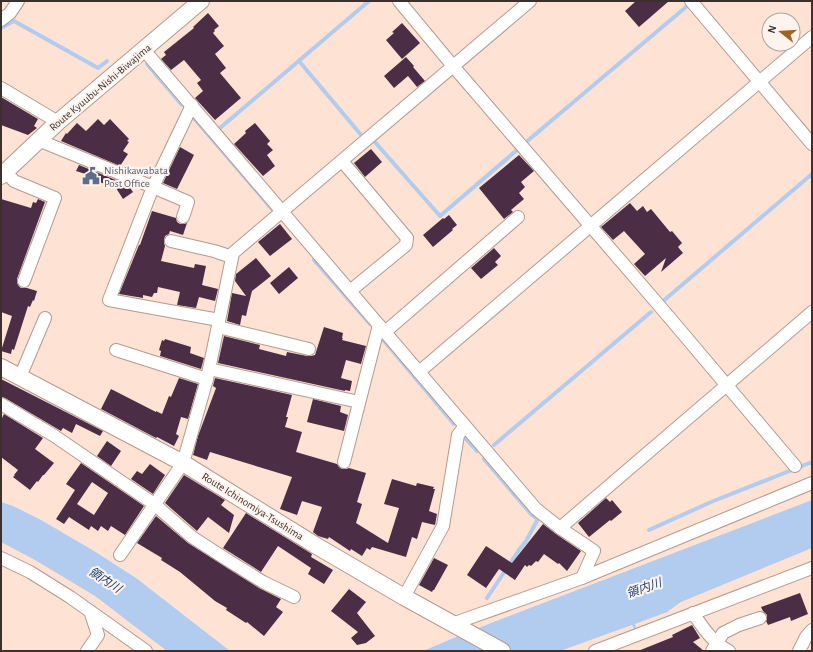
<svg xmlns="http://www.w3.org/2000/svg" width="813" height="652" font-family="'Alegreya Sans','Noto Sans JP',sans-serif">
<rect width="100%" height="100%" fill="#fee2d4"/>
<g fill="#b1ccef">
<path d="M812,500V548L681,602L667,612L635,624L636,629H634L632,625L560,651H423L473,630Z"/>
<path d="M1,502L13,506L41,520L94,551L136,578L230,651H167L95,596L35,560L1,542Z"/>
</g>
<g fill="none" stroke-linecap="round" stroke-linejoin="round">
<g stroke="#b1ccef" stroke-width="4">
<path d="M1,28L14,21L98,68L107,61"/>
<path d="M299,61L362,136"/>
<path d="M147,64L182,105"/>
<path d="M193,117L272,209"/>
<path d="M220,128L369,1"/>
<path d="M374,141L440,216L517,150"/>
<path d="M525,143L686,7"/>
<path d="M314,260L370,324"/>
<path d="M662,302L812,174"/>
<path d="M380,336L454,424"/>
<path d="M465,438L477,451"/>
<path d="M494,445L651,312"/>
<path d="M484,459L531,514L538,519L526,541L519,550L487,598"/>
<path d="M649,530L711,502L812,462"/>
</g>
</g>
<g fill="#4b2e46" fill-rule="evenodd">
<path d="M636,1H669L639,27L625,11Z"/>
<path d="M208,13L219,26L214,30L215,31L213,33L224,46L215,54L226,68L220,73L241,98L215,120L195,98L203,91L197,83L201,80L184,60L171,70L161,59L166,55L164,52L194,28L193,27Z"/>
<path d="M402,23L420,43L402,59L386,40L394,33L392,32Z"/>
<path d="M406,57L414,66L413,67L425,81L417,87L408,76L394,88L384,76Z"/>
<path d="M1,97L38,119L34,126L37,128L28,135L1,125Z"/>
<path d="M98,119L104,125L110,119L129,139L127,141L129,142L123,151L128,154L120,166L61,141L66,133L67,134L77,123L86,131Z"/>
<path d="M255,123L270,141L267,144L273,150L267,155L275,166L263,176L234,144L246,133L245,131Z"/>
<path d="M180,147L194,155L177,189L163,183Z"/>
<path d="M371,149L382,162L365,177L354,163Z"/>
<path d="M519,155L534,171L521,182L525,187L519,193L524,199L511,210L513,212L504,219L479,188Z"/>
<path d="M79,165L128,185L133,192L123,199L116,188L91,179L92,176L76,171Z"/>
<path d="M1,199L31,208L33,202L36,203L38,199L45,202L17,279V282L18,285L21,288H27L37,291L34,301L33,300L30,307L28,306L14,350L12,349L11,354L1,351L12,316L1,312Z"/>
<path d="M630,203L637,211L643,206L647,212L651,209L670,232L672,231L682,243L678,247L683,253L661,272L666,258L645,276L634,264L645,254L624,231L613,240L601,227Z"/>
<path d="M152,211L176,218L177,222L180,224H184L187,223L183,235L170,231L169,234L165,236L164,240V243L165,246L161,261L194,268L195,264L206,266L202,285L218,289L215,301L199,297L196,308L177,305L180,292L158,287L157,293H154L152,297L143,295V298L119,294L139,245H140Z"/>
<path d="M449,215L457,225L452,229L453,230L433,247L423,235L443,218L444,219Z"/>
<path d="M280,224L292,239L270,256L258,242Z"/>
<path d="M494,248L501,256L495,262L498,265L481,279L471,268Z"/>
<path d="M256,258L271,276L252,291L248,307L246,316L242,315L240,325L227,321L232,293L246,296L235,281L236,274Z"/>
<path d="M289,267L298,278L279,294L270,283Z"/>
<path d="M324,327L343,333L342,338H343L342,340L366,346L361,364L346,360L341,378L352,381L350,391L345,390V391L218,363L224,336L260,345L259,349L286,356L287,352L307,356H311L315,355Z"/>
<path d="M165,339L191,347L190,353L204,358L201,369L160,356L161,351L159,350L162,340L164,341Z"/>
<path d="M179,378L198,384L188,419L181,417L176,434L179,436L174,446L157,437L156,438L101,409L111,389L156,412V411L162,414L169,396L171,397Z"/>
<path d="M215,378L292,395L286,417H288L285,427L302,432L296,452L337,464L339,467L342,469H346L349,468L366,473L357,502L362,504L356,523L388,543L399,508L384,504L392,479L416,486L417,483L434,487L433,489H435L429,511L437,514L435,525L422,522L417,539L412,537L406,557L372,547L370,550L367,548L362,556L351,549L350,551L329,537L328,539L318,536L313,532L322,507L302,501L297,515L280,509L292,477L210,452L207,460L193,455L198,436L216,388L213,386Z"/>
<path d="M1,379L103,431L100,436L76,424L72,433L63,428L61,431L5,398L1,397Z"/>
<path d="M313,399L341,406L340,412L348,415L344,431L307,422Z"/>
<path d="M4,414L43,438L35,449L54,463L44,475H43L38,482L37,481L30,490L13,477L15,475H14L18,470L1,457V420Z"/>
<path d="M107,441L121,451L111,466L97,456Z"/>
<path d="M81,463L144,506L125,535L111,526L108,531L101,526L98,531L91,526L89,530L69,517L64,524L56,519L75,490L66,484ZM92,482L108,493L94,515L77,504Z"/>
<path d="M150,464L165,475L153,494L131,479L137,471L142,474Z"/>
<path d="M184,475L225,500L221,505L234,515L229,533L208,517L197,531L165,503Z"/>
<path d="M606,498L610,502L612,500L622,512L611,521L610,520L589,537L578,523Z"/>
<path d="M246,513L312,554L311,557L333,570L324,584L308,574L311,568L278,546L261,572L223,548Z"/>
<path d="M156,516L188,543L259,588L281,599L276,607L283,612L264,636L247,622L246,623L226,610L227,608L215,601L180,572L161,560L162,558L137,543Z"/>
<path d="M543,524L556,534L581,551L567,571L559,563L558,564L544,554L538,562L536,561L531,566L529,565L527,567L525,565L515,580L499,569L486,588L467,575L486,546L512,563Z"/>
<path d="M434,558L448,565L434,590H433L432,592L419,585Z"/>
<path d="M349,589L366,602L357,613L375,636L366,643L357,645L351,638L358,632L331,611Z"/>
<path d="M800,593L808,614L791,621L790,617L768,625L766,621L767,619V615L763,611L761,607Z"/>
<path d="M692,625L700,638L693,642L704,651H638L673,637L672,635Z"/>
</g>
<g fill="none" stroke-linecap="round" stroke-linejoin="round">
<g stroke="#b49a8d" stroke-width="14">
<g id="minor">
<path d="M399,1L453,66L663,310L795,466"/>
<path d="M691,1L812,144"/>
<path d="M1,20L10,13L18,1"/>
<path d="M144,50L536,509L560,528L594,551L582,578"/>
<path d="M1,88L58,122"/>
<path d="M38,140L153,187L192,105"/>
<path d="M342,161L407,238L406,245L350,291"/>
<path d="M6,172L14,181L55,198L24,281"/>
<path d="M183,217L188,202L153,187L109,300L219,320"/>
<path d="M171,241L214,251L232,257"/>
<path d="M218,327L309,349"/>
<path d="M385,332L518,217"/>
<path d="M116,350L207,379"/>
<path d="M209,369L359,402"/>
<path d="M419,372L812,37"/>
<path d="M20,377L45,318"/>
<path d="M1,404L53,435L154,504L192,537L229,561L263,582L294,597"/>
<path d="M344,462L379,325"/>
<path d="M560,528L812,312"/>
<path d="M120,555L183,463L207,379L233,253L530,1"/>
<path d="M1,558L30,572L70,597L146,651"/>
<path d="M404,597L443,526L458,435L465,426"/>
<path d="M693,613C703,628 713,643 729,651"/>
<path d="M452,624L582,578L812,483"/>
<path d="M87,651L98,635L90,611"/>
<path d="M595,651L812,568"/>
<path d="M712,651L723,633L739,625L760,618"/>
<path d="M799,651L806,637L812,630"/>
</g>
</g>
<g stroke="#b49a8d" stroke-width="18">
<g id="major">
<path d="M1,176L58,122L201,1"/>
<path d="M1,367L183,463L315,545L404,597L502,651"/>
</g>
</g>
<use href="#minor" stroke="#fff" stroke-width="12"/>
<use href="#major" stroke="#fff" stroke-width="16"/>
</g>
<defs>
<g id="civic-bare" transform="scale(1.38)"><path d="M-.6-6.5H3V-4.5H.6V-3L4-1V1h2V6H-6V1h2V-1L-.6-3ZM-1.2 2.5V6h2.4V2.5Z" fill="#5c6f8a" stroke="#fef3ed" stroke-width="2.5" paint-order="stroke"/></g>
</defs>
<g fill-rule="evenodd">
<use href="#civic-bare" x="91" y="176"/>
</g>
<g text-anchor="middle" stroke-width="4" stroke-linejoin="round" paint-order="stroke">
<g font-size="11" fill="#3b302b" stroke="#fef3ed">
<text transform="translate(100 87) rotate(-40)" y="4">Route Kyuubu-Nishi-Biwajima</text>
<text transform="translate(253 506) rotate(32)" y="4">Route Ichinomiya-Tsushima</text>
</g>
<g font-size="11" fill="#4e5e75" stroke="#fef3ed" text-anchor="start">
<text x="104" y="174">Nishikawabata<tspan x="104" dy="13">Post Office</tspan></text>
</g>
<g font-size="12" font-style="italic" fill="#1d426e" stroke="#fef3ed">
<text transform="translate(105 580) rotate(33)" y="4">領内川</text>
<text transform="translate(644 588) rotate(-19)" y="4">領内川</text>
</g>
</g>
<rect width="813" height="652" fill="none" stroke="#3b302b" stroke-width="4"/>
<g transform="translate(781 32) rotate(287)"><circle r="19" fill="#fef3ed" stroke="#b0a59f"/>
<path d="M0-3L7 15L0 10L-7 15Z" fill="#9f6326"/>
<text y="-6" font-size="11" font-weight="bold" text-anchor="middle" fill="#3b302b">N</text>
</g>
</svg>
